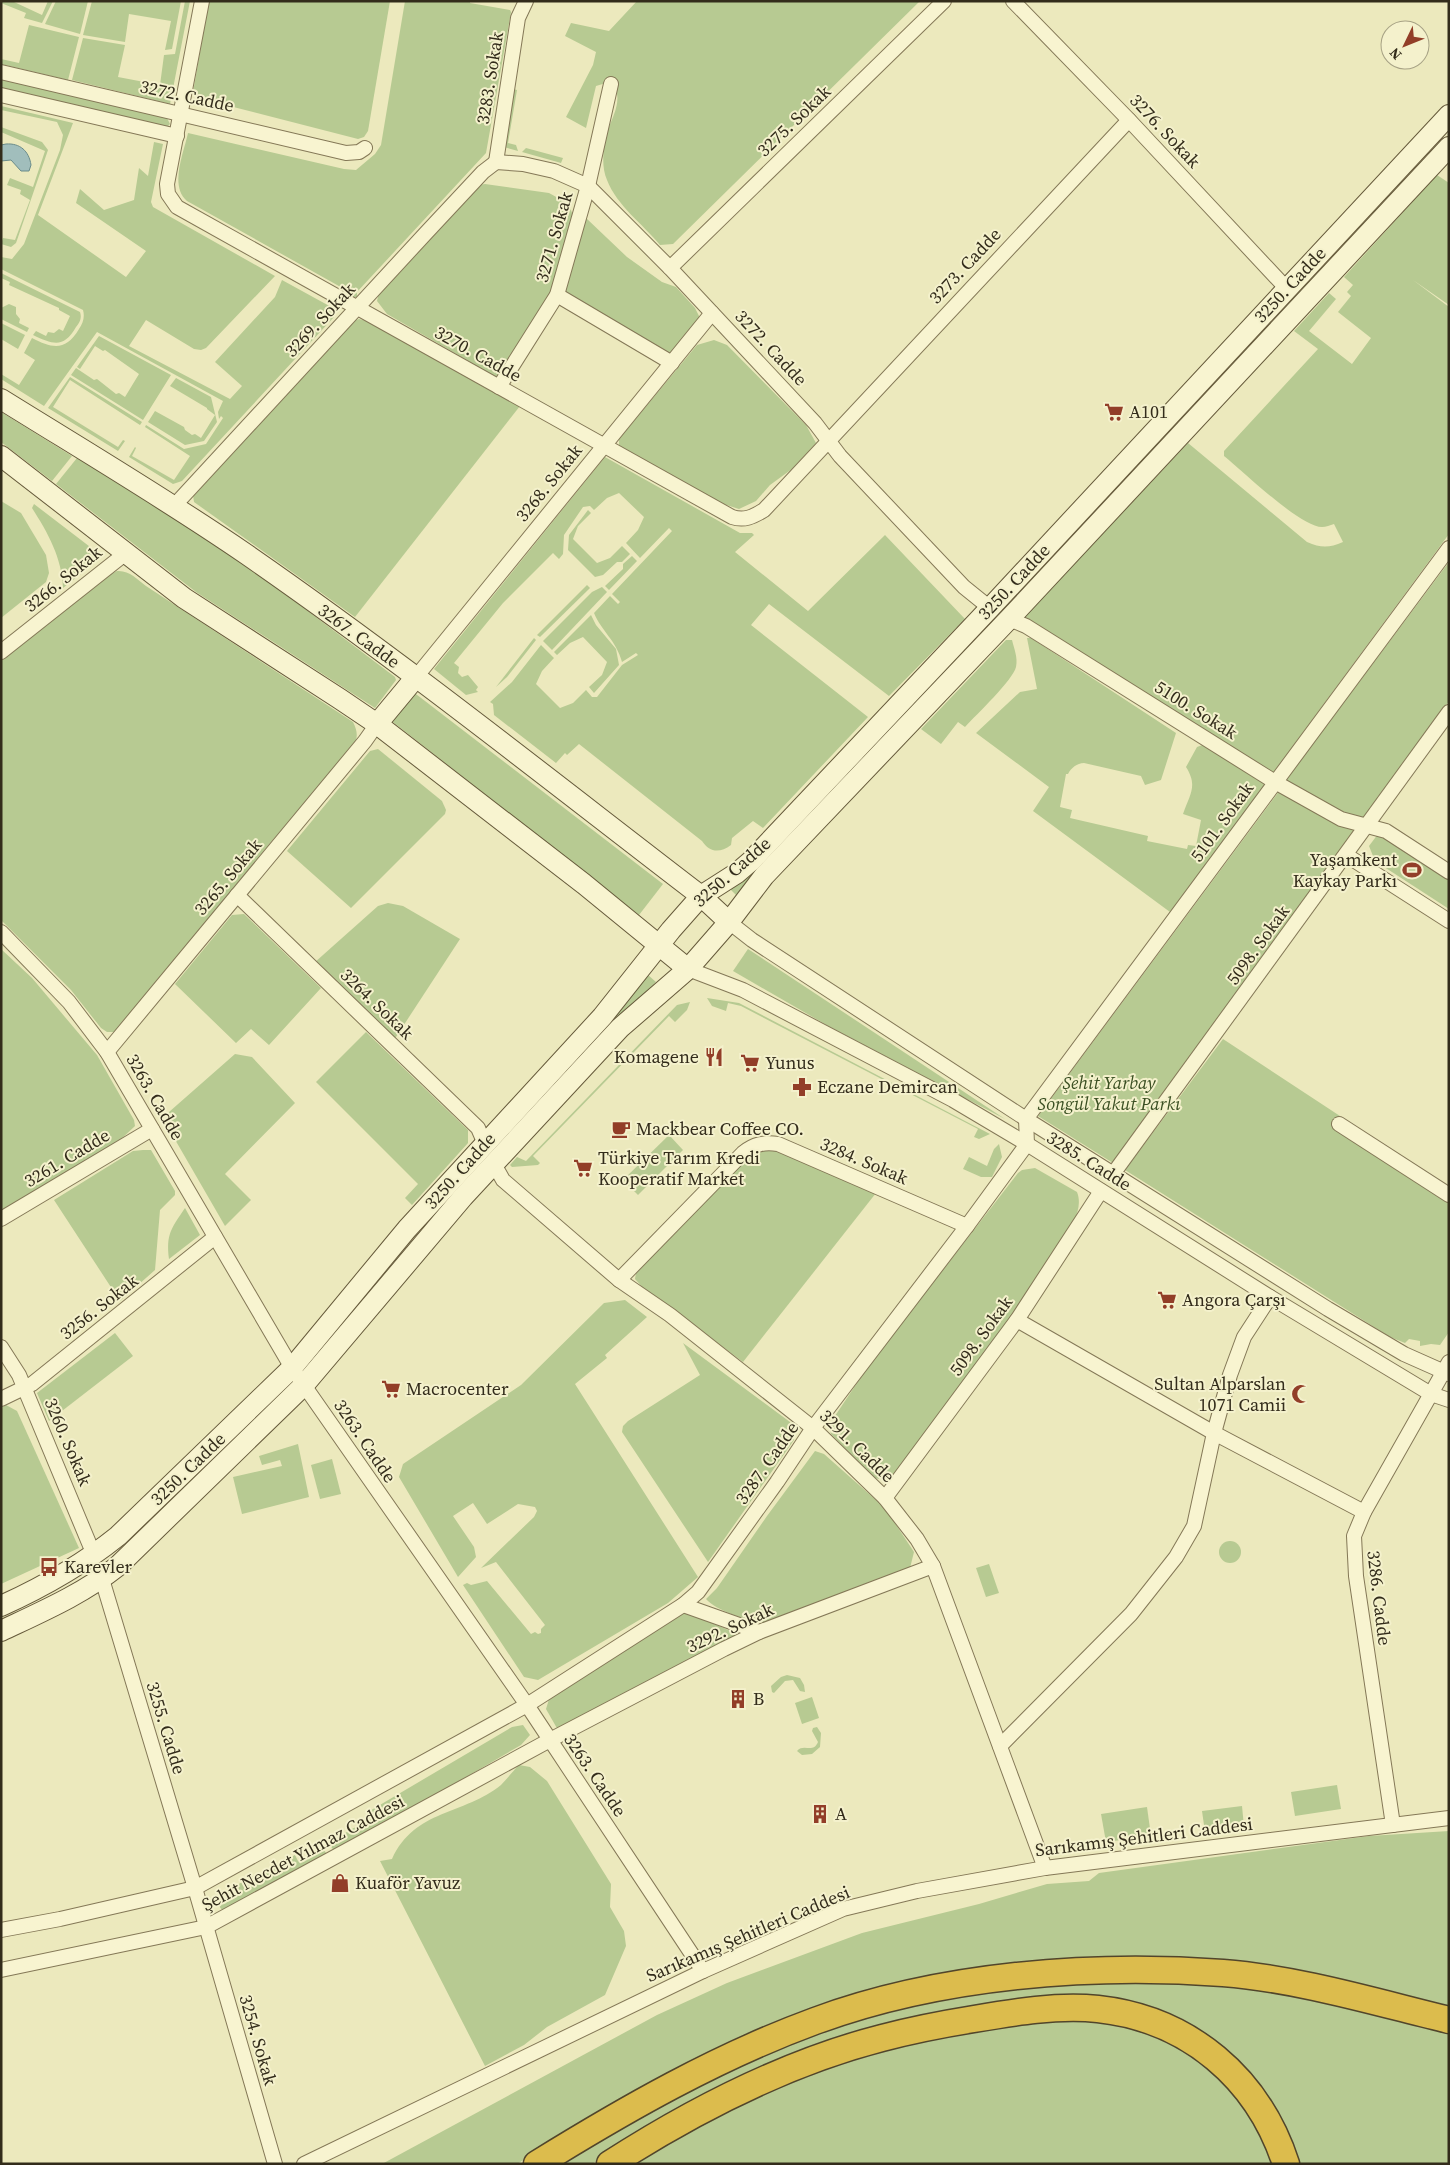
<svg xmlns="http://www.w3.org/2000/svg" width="1450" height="2165" font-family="'Source Serif 4',serif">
<rect width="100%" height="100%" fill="#ece9bd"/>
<g fill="#b7ca92">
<path d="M1,1H12L42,15L48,1H53L42,23L24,18L26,13L1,3Z"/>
<path d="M56,1H88L80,34L45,24Z"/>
<path d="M92,1H181L172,49L165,50L171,21L129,14L125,42L83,35Z"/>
<path d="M185,1H190L170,104L72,80L83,38L125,45L118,77L160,85L164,55L175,54Z"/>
<path d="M209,1H390L368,131L364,137L358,139L198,98L193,92Z"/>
<path d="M405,1H470V3L510,10L511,12L486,153L357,292V297H353V291L346,290L187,201C169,186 184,152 188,133L344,169L356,170L375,154L381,145Z"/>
<path d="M637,1H920L673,244L660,245C643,224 617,206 607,180C600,164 604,143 609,127C613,117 619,105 617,94C616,91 613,87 611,84L606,83L596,86L586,128L566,117L593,65L596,52L565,36L571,23L609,31Z"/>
<path d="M29,25L79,37L68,80L1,64V59L19,63Z"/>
<path d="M1,78L167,118L170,124L167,127L1,89Z"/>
<path d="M513,89L517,90L508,143L516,145L518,151L504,147Z"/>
<path d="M1,106L73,123L38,215L126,277L146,251L76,203L80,189L104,210L134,200L139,168L148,176L154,142L163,144L151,202L153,207L275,276L206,348L201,350L194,349L146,320L129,346L230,399L242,386L215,362L275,297L282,280L333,308L334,317L182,481L173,484L129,457L135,447L136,448L132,456L174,480L190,456L145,427L146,425L184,449L206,444L223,418L221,416L219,419L218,412L223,401L97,332L44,406L1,379V374L19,385L35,360L24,353L32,338C53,349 66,351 79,329C83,323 85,317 83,310L1,269V257L12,259L24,244L60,150L63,135L57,122L1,110Z"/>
<path d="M1,127L42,142L48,150L16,243L11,247L1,244L3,238L15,240L30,200L20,194L21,190L7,185L10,178L33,187L45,151L1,132Z"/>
<path d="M526,148L563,158L561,163L522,152Z"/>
<path d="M1437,175L1449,183V305L1413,280L1449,307V534L1273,773L1024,618L1188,443L1307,542C1321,548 1329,548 1343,542L1334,524C1330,525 1326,527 1322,527C1300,527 1243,471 1224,456V451L1318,349L1294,331L1329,293L1336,299L1309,331L1352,364L1371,338L1338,312L1351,296L1347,292L1353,285L1344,277Z"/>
<path d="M485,184L549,193L569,204L573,216L555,285L548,299L498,378L387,314L377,301L379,292L479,185Z"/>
<path d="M586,218L627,257L662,282L676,287L695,308L700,318L670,355L564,293Z"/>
<path d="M1,273L80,312C82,318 80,322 76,327C64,348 54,345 33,335L36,331L46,336L48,332L54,333L59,329L63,331L70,316L59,310V308L9,285L10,282L1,278Z"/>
<path d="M9,304L16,307V314L20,319L19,323L29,328L27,332L1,319V308Z"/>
<path d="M359,319L367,321L520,406L355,617L194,502L193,495L354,321Z"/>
<path d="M1,323L25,335L18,349L1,339Z"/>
<path d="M99,336L171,375L143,420L71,375L76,368L94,380L97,379L116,394L119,393L125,397L139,374L105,350L103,351L95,346L80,369L77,367Z"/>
<path d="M714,340L727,345L806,425L816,443L792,469L770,485L756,501L739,509L714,501L619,447V439L697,345Z"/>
<path d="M70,377L142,422L140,425L70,380L53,407L118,447L123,440L125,441L118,451L48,408Z"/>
<path d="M176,378L211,397L217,422L204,441L185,445L148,422L155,411L184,427L185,430L192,435L195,434L201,438L215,415L207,409V408L170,386Z"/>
<path d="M1,412L72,456L52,481L1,442Z"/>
<path d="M605,457L740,533H752L754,535L735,552L808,611L885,535L965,619L889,696L769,604L751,625L868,717L763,828L753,821L732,838L731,845C720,853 710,853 702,841L579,744L567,755L565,753L556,763L494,715L493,704L490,702L512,682L541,645L554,658L542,671L536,684L560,708L573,703L586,690L592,697H597L622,665L638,655L636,653L622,662C616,640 602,632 594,613L610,596L618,604L620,602L612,594L672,531L669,528L640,558L626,543L638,530L644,517L619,493L607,498L594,510L590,506L583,507L564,535L563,554L559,559L553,553L503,603L454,663L459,667L458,673L462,677L468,675L478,687L476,690L478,692L466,695L434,669Z"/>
<path d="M77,458L198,533L296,602L395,677L396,680L375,708L196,592L56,484Z"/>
<path d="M1,501L21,513L46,555L49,573L46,582L1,618Z"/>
<path d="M34,504L98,553L100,559L63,588C62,558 48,533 32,508Z"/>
<path d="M588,510L591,513L578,526L573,539L597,563L610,558L622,546L630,554L622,562H617L603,575L595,577L568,550L569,535Z"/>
<path d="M632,556L637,561L609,590L605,586L623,569V564Z"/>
<path d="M1449,562V701L1365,819L1347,814L1285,781Z"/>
<path d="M117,571C129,570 137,579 146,586L353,722C357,730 358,735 355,744L271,842L116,1032H107L101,1028L71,990L1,920V660L101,579Z"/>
<path d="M587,585L590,588L540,637L537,635Z"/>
<path d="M602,587L607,592L552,650L543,641L592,592Z"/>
<path d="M591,615L596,625L616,649L619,665L594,693L589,687L602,675L607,662L583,637L570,643L557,655L554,652Z"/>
<path d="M534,638L536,640L507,677L496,687Z"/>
<path d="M1027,638H1031L1176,733L1161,780L1145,785L1141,776L1084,763C1077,763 1071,768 1068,774H1066L1060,807L1072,810L1070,818L1148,836L1147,841L1187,849L1188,845L1196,846L1201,820L1183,814C1190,794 1198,786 1186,767L1197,747L1205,744L1266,784L1170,912L1033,811L1049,787L976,733L1020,692L1037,689Z"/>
<path d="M1006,640H1012C1014,649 1018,657 1016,667C1013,680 976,715 965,727L958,722L941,744L921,729Z"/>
<path d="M412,691L663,884L639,915L389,719Z"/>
<path d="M872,745L875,748L737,896L730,889Z"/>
<path d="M378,749L442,801L446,810L445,814L351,908L287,851L370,751Z"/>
<path d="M1280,790L1356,830L1113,1163L1038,1116Z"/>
<path d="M1378,834L1449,878V909L1375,861L1369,846Z"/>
<path d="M388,903L403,906L460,939L394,1040L314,963L378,906Z"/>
<path d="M244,914L321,988L269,1045L251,1029L236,1043L175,984L232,915Z"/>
<path d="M1,949L32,978L97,1055L134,1120L135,1126L119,1141L1,1214Z"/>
<path d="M748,949L1005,1119L830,1027L733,971Z"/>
<path d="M648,975L656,982L616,1021L514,1132L510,1128Z"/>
<path d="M707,998L739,1003L990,1134L979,1139L974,1137L978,1129L741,1006L728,1003L726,1011L712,1006Z"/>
<path d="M690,1002L687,1010L675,1022L669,1016L533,1156L540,1163L538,1165L512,1167L510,1165L517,1157L526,1161L677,1005Z"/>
<path d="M366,1032L468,1130V1143L412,1205L405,1198L418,1184L316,1082Z"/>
<path d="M1223,1039L1340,1116L1332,1127L1449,1203V1332L1440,1345L1431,1344L1420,1346V1341L1409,1339L1405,1343L1390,1337L1125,1170Z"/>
<path d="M235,1054L252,1057L295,1103L225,1174L251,1200L225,1226L166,1124L169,1112Z"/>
<path d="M669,1135L683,1150L638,1195L623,1180Z"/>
<path d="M999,1144L1002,1157L992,1177H981L963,1169L969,1157L987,1166L994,1149Z"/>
<path d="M759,1149H772L876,1193L743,1362L643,1288L635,1279L636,1273L749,1157Z"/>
<path d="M143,1150H151L175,1191V1195L160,1210L155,1270L120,1301L54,1200L133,1151Z"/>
<path d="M1035,1168L1077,1192C1081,1202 1078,1212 1074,1221L1009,1319L901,1470L888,1480L873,1478L831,1434L829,1425L867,1368L1018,1173L1022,1170Z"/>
<path d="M185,1208L200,1235L169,1259C166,1234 171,1229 185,1208Z"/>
<path d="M625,1300L647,1317L605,1355L607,1358L575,1384L698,1577L668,1603L538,1680L524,1677L463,1585L467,1583L471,1585L487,1581L531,1634L535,1632L538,1634L541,1633V1629L545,1625L496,1562L481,1568L534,1517L537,1511L535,1507L518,1504L487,1524L473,1503L453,1516L474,1547L476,1557L458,1577L399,1477L403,1464L521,1385L604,1303Z"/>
<path d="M115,1333L133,1356L49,1421L37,1393Z"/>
<path d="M683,1343L790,1422L794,1440L708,1562L622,1432L623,1426L628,1421L700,1375Z"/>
<path d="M6,1405L17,1411L79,1548L1,1584V1408Z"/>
<path d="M298,1444L309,1497L242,1514L233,1477L282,1466L280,1460L262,1465L259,1456Z"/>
<path d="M815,1451L824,1454L885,1508L914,1552L910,1568L773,1624C755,1623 717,1612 706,1599L717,1588L767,1516Z"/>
<path d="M332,1459L341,1494L320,1499L311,1465Z"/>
<circle cx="1230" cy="1552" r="11"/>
<path d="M989,1564L999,1593L986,1597L976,1568Z"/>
<path d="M686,1612L740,1635L558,1730L546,1709L550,1696Z"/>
<path d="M787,1675L800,1678L804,1685L805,1692L800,1691L793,1680L785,1681L774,1693L772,1692L771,1686L781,1677Z"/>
<path d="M812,1697L819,1718L802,1724L795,1703Z"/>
<path d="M523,1725L530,1735L521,1745L336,1853L328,1843L371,1818L368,1812L512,1727Z"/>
<path d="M817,1727L821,1733L820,1747L812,1754L802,1755L797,1751C804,1743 813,1754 818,1742L812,1731L813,1728Z"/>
<path d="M519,1765L530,1767L547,1781L611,1884L610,1907L624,1931L626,1946L605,1995L547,2027L524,2045L485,2066L380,1861L392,1859C415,1809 464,1815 501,1785C507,1779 513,1771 519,1765Z"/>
<path d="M1337,1785L1341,1809L1295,1816L1291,1792Z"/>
<path d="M1242,1806L1244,1827L1205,1832L1202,1811Z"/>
<path d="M1147,1807L1151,1836L1106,1842L1101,1814Z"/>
<path d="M1449,1831V2009L1358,1984L965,1972L604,2112L517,2164H382L657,2015L727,1983L862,1933L979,1904L1047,1884L1089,1881L1099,1873L1369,1836Z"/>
<path d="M321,1847L328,1855L224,1913L215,1900L231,1888L295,1855L298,1861Z"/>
<path d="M1116,1980L1244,1987L1309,1998L1449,2031V2164H1297L1220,2048L1040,1998L964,2007L905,2021L636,2136L592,2164H560L681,2093L801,2038L874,2014L959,1995L1005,1988Z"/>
<path d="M1060,2020H1106L1128,2025L1184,2047L1210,2067L1255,2119L1275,2164H633L710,2118L792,2080L861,2056L972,2028Z"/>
</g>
<path fill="#a1bebc" stroke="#698b8a" d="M6,144C20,143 29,151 31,165L29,171H21L11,160L1,161V145Z"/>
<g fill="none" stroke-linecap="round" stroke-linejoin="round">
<g stroke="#847857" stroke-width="16">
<g id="street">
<path d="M202,1L167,184L168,194L177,207L732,517C744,521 753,517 764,510L1129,120"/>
<path d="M1013,1L1129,120L1287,289"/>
<path d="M1,72L346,153L359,152L365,148"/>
<path d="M1,95L177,136"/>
<path d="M496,162L523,164L554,171L588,186L670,268L815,423L840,456L964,587L990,608"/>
<path d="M496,162L518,18L526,1"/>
<path d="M670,268L944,1"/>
<path d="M557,295L672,363"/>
<path d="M499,387L557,295L588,186L611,84"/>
<path d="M174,506L426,233L483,172L496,162"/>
<path d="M1009,619L1026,626L1275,782L1341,819L1386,831L1449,872"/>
<path d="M1,652L126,553"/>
<path d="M416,677L712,313"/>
<path d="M1346,855L1449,921"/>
<path d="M237,895L478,1128L485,1144"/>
<path d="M729,922L752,940L1026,1119L1328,1309L1404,1354L1449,1374"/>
<path d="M1,932L69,1002L107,1052L292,1368L527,1705L703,1971"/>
<path d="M688,969L743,990L953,1100L1027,1144L1270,1297L1431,1394L1449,1400"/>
<path d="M107,1052L365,741L377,724"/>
<path d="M1339,1124L1449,1195"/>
<path d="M494,1164L503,1180L619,1280L670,1315L813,1428L885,1498L917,1539L933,1566L1045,1868"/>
<path d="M1113,1174L1449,712"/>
<path d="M1,1219L152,1129"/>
<path d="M619,1280L743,1153C754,1144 764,1142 778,1144L967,1226"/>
<path d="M1017,1320L1214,1433L1364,1512"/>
<path d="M1,1347L19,1375L94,1555"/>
<path d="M1,1399L32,1384L215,1237"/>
<path d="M885,1498L1017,1320L1101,1191"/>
<path d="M102,1579L195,1888L275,2164"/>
<path d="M683,1605L759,1632"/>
<path d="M1000,1746L1131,1614L1176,1557L1194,1526L1214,1433L1230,1375L1244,1337L1270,1297"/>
<path d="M1393,1825L1356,1576L1354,1536L1364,1512L1449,1362"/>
<path d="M1,1930L60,1919L195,1888L527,1705L683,1605L698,1592L777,1482L813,1428L967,1226L1027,1144L1026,1119L1449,548"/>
<path d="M1,1970L206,1927L550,1740L724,1649L759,1632L933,1566"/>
<path d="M304,2164L703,1971L843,1909L917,1891L1045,1868L1449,1818"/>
</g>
</g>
<g stroke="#65593a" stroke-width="22">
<g id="secondary">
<path d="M1,399C83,450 166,499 246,554C402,662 551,781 701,896L729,922"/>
<path d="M1,456L184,598L340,699L377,724L584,884L688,969"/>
<path d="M377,724L416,677"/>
<path d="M1,1606C43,1587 82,1565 118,1536L292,1368L407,1229L602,1017L671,930L701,896L737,873L751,861L990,608L1449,115"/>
<path d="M1,1631C41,1612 83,1594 118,1566L304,1385L463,1197L620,1028L688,969L729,922L764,876L1009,619L1449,147"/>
</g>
</g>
<g stroke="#51452b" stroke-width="29">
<g id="highway">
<path d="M537,2164C626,2109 717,2057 815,2021C939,1975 1092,1963 1223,1973C1299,1979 1375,2002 1449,2020"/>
<path d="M610,2164C694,2110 785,2063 882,2038C912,2030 943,2024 974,2019C1015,2012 1057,2005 1098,2009C1189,2019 1258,2078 1286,2164"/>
</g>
</g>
<use href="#street" stroke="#f8f4d0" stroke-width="14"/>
<use href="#secondary" stroke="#f8f4d0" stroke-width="20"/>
<use href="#highway" stroke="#dcbc4d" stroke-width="26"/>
</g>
<defs>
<g id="supermarket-bare" transform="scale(1.5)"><path d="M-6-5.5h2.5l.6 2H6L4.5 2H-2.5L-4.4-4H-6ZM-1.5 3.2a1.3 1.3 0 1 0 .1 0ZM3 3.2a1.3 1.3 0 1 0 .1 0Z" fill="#923e28" stroke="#f4f1cc" stroke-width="2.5" paint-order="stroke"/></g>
<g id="stadium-bare" transform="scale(1.5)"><path d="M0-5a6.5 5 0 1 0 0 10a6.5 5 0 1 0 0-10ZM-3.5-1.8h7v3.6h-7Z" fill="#923e28" stroke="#f4f1cc" stroke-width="2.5" paint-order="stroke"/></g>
<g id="restaurant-bare" transform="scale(1.5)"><path d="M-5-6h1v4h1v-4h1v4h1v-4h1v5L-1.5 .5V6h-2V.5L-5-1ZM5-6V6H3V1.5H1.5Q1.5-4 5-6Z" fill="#923e28" stroke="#f4f1cc" stroke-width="2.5" paint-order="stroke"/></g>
<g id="pharmacy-bare" transform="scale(1.5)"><path d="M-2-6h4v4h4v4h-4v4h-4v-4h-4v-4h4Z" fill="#923e28" stroke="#f4f1cc" stroke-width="2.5" paint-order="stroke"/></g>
<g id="cafe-bare" transform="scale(1.5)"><path d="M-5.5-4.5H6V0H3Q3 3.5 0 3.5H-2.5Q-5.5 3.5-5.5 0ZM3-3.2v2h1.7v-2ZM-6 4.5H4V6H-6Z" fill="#923e28" stroke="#f4f1cc" stroke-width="2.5" paint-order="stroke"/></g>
<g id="mosque-bare" transform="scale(1.5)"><path d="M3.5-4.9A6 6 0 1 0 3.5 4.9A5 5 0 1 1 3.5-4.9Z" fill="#923e28" stroke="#f4f1cc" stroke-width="2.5" paint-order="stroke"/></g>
<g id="bus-bare" transform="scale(1.5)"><path d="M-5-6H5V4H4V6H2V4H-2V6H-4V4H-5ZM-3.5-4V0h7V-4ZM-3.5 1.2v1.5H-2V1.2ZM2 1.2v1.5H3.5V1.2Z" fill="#923e28" stroke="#f4f1cc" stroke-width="2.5" paint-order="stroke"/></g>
<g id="building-bare" transform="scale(1.5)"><path d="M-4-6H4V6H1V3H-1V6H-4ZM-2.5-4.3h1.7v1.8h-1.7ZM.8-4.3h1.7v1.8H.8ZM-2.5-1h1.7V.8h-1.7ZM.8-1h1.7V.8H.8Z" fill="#923e28" stroke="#f4f1cc" stroke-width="2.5" paint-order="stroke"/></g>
<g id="shop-bare" transform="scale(1.5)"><path d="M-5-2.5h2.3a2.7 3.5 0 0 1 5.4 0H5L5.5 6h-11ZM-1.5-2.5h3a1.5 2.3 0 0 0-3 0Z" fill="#923e28" stroke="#f4f1cc" stroke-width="2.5" paint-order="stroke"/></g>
</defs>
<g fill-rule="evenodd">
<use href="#supermarket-bare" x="1114" y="412"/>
<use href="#stadium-bare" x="1412" y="870"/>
<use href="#restaurant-bare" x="714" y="1057"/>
<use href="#supermarket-bare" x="750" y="1063"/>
<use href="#pharmacy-bare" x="802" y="1087"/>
<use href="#cafe-bare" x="621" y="1129"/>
<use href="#supermarket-bare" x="583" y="1168"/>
<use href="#supermarket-bare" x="1167" y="1300"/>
<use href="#supermarket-bare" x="391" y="1389"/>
<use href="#mosque-bare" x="1301" y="1394"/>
<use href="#bus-bare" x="49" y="1567"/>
<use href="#building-bare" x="738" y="1699"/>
<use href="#building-bare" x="820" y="1814"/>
<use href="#shop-bare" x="340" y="1883"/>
</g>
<g text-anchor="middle" stroke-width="4" stroke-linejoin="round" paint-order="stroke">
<g font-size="18" fill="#332c1b" stroke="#f4f1cc">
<text transform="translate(490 78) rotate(-81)" y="6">3283. Sokak</text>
<text transform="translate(187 96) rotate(12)" y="6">3272. Cadde</text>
<text transform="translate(794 121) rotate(-44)" y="6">3275. Sokak</text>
<text transform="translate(1165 131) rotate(47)" y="6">3276. Sokak</text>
<text transform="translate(554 237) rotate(-74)" y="6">3271. Sokak</text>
<text transform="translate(965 266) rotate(-47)" y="6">3273. Cadde</text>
<text transform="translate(1290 285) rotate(-47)" y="6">3250. Cadde</text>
<text transform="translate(320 320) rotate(-47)" y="6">3269. Sokak</text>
<text transform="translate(771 348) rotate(47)" y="6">3272. Cadde</text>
<text transform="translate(478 354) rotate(29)" y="6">3270. Cadde</text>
<text transform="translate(549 483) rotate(-51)" y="6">3268. Sokak</text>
<text transform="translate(63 579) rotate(-39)" y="6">3266. Sokak</text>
<text transform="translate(1014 582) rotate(-47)" y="6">3250. Cadde</text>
<text transform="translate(359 636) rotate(36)" y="6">3267. Cadde</text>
<text transform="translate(1196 710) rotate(32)" y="6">5100. Sokak</text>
<text transform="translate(1222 822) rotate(-54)" y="6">5101. Sokak</text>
<text transform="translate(732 872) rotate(-41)" y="6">3250. Cadde</text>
<text transform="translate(228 877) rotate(-50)" y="6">3265. Sokak</text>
<text transform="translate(1258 945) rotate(-54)" y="6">5098. Sokak</text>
<text transform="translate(377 1004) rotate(44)" y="6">3264. Sokak</text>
<text transform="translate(155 1097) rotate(60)" y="6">3263. Cadde</text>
<text transform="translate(67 1158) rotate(-31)" y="6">3261. Cadde</text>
<text transform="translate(864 1161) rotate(23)" y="6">3284. Sokak</text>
<text transform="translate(1089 1161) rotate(32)" y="6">3285. Cadde</text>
<text transform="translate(460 1171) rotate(-48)" y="6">3250. Cadde</text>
<text transform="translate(99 1307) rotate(-38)" y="6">3256. Sokak</text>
<text transform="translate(981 1336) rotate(-54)" y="6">5098. Sokak</text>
<text transform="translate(365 1441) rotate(56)" y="6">3263. Cadde</text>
<text transform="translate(68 1442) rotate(67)" y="6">3260. Sokak</text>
<text transform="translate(857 1446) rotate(44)" y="6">3291. Cadde</text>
<text transform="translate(767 1463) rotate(-55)" y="6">3287. Cadde</text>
<text transform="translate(188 1469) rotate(-44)" y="6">3250. Cadde</text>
<text transform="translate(1379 1598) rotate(83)" y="6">3286. Cadde</text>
<text transform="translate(730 1628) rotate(-25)" y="6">3292. Sokak</text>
<text transform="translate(166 1728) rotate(73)" y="6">3255. Cadde</text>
<text transform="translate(595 1775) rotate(56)" y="6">3263. Cadde</text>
<text transform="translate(1144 1837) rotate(-7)" y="6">Sarıkamış Şehitleri Caddesi</text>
<text transform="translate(303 1853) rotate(-28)" y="6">Şehit Necdet Yılmaz Caddesi</text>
<text transform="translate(748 1934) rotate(-23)" y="6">Sarıkamış Şehitleri Caddesi</text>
<text transform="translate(258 2040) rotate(74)" y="6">3254. Sokak</text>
</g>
<g font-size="18" fill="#332c1b" stroke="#f4f1cc" text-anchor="start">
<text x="1129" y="418">A101</text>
<text x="1397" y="866" text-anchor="end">Yaşamkent<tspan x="1397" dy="21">Kaykay Parkı</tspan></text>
<text x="699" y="1063" text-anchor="end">Komagene</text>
<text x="765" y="1069">Yunus</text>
<text x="817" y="1093">Eczane Demircan</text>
<text x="636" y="1135">Mackbear Coffee CO.</text>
<text x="598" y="1164">Türkiye Tarım Kredi<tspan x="598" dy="21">Kooperatif Market</tspan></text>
<text x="1182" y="1306">Angora Çarşı</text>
<text x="1286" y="1390" text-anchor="end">Sultan Alparslan<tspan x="1286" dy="21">1071 Camii</tspan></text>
<text x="406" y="1395">Macrocenter</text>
<text x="64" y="1573">Karevler</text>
<text x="753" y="1705">B</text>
<text x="835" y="1820">A</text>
<text x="355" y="1889">Kuaför Yavuz</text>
</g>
<g font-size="18" font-style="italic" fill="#3a4f22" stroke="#f4f1cc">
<text x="1109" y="1089">Şehit Yarbay<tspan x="1109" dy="21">Songül Yakut Parkı</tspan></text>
</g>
</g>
<rect width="1450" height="2165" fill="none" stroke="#332c1b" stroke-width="5"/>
<g transform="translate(1405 45) rotate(227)"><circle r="24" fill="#f4f1cc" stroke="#a7a285"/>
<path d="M0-4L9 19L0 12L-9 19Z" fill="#923e28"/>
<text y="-8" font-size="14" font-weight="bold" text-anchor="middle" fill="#332c1b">N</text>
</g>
</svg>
